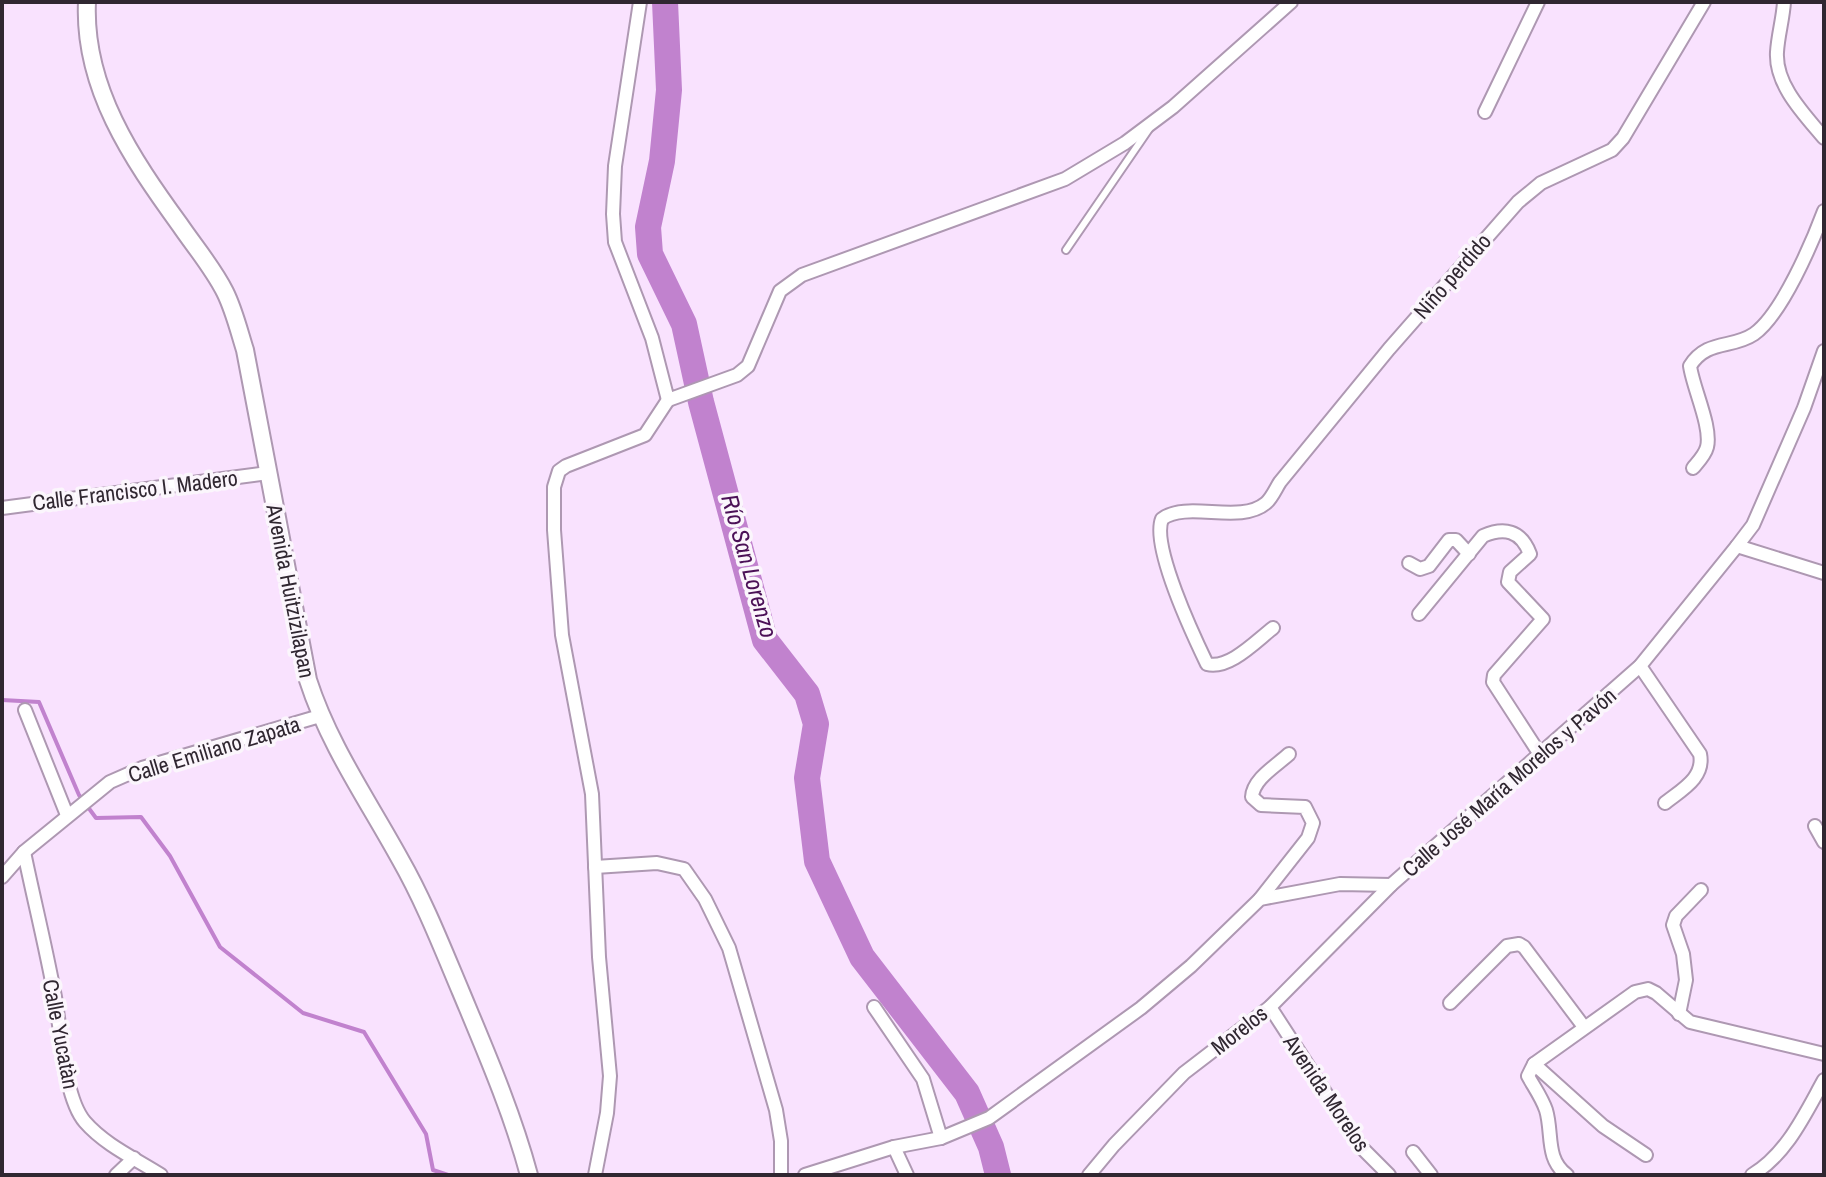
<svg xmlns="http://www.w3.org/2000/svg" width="1826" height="1177" font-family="'Archivo Narrow',sans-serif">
<rect width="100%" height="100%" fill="#f9e2fe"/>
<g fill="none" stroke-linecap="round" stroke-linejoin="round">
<path stroke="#c182ce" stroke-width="4" d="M2,700L39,702L79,795L96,818L141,817L170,856L220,947L303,1013L364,1032L426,1134L433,1170L448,1175"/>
<path stroke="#c182ce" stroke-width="26" d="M665,2L669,90L662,161L648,227L650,254L684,324L701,402L765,640L807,694L816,724L807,778L817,861L862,957L967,1093L991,1147L998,1175"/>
<g stroke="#ae98b2" stroke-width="10">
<path id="service" d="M1066,250L1149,129"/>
</g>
<g stroke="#ae98b2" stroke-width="16">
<g id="minor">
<path d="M640,2L615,166L613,214L615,242L652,338L668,400L737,375L748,366L780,291L802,275L1065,179L1125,143L1173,107L1291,2"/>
<path d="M1784,2C1783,19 1778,35 1777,52C1775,85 1804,114 1824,138"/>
<path d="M1485,112L1538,2"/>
<path d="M1693,468C1698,462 1705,455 1707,447C1712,427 1693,388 1690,366C1707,339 1732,349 1754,334C1782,314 1812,243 1824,211"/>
<path d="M2,508L268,473"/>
<path d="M1737,546L1824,573"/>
<path d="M1409,563L1420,569L1429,566L1449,540H1456L1469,554"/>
<path d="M1419,614L1483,536C1504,527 1521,530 1530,554L1510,572L1508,582L1543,619L1494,675L1493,682L1541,756"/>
<path d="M1273,628C1256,641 1229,670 1207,664C1194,637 1151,546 1162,519C1187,500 1240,525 1266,503C1272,498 1276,488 1280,482L1389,349L1518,202L1541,183L1612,150L1623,138L1704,2"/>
<path d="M1640,666L1700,754C1705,778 1681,790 1665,803"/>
<path d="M25,710L67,815"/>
<path d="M1815,826L1824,842"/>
<path d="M24,852C34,900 46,948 55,997C61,1030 64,1098 85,1122C105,1145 136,1159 161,1175"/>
<path d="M595,867L657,863L684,869L705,899L729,948L776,1110L781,1141V1175"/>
<path d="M2,877L24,852L110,782L142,768L320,716"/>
<path d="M1260,899L1308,838L1313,823L1305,807L1261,805L1252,797C1253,779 1276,766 1289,754"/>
<path d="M1450,1003L1507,946L1519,944L1524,947L1584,1027"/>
<path d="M874,1007L923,1079L941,1138"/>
<path d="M1270,1007L1360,1146L1389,1175"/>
<path d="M1679,1014L1686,980L1683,954L1673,925L1676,916L1701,890"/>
<path d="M1534,1064L1603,1126L1646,1155"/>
<path d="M894,1147L907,1175"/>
<path d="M1413,1152L1431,1175"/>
<path d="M116,1175L134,1158"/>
<path d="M595,1175L607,1113L610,1076L599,957L592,794L562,635L554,530V487L559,471L566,466L645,435L668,400"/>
<path d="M805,1175L894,1147L941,1138L989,1118L1141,1008L1191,966L1260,899L1340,884L1391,885L1640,666L1737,546L1753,525L1804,408L1824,351"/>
<path d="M1089,1175L1114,1145L1184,1073L1270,1007L1391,885"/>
<path d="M1567,1175C1545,1159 1553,1133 1546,1110C1542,1098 1534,1087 1528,1076L1534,1064L1635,992L1648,989L1656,993L1690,1022L1824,1054"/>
<path d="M1752,1175C1787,1154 1805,1114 1824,1080"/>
</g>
</g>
<g stroke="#ae98b2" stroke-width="20">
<path id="tertiary" d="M87,2C83,87 132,159 180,225C195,247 213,268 225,292C234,310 239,331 245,350L308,680C329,745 367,799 400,859C424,901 442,947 461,992C486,1052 512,1112 529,1175"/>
</g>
<use href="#service" stroke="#fff" stroke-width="6"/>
<use href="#minor" stroke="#fff" stroke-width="12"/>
<use href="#tertiary" stroke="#fff" stroke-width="16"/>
</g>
<g text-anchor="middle" stroke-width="7" stroke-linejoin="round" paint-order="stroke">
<g font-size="22" fill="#302731" stroke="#fbf6fc">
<text transform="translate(1452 276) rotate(-49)" y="8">Niño perdido</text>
<text transform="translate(135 490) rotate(-7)" y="8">Calle Francisco I. Madero</text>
<text transform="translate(291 591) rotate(79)" y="8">Avenida Huitzizilapan</text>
<text transform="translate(214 749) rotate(-17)" y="8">Calle Emiliano Zapata</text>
<text transform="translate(1509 782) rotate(-41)" y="8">Calle José María Morelos y Pavón</text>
<text transform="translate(1239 1030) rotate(-38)" y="8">Morelos</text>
<text transform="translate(61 1034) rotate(79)" y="8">Calle Yucatàn</text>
<text transform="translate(1327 1093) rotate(56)" y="8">Avenida Morelos</text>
</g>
<g font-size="24" font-style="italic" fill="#4b1157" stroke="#fbf6fc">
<text transform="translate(749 566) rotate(74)" y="8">Río San Lorenzo</text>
</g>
</g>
<rect width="1826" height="1177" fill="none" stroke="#302731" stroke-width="8"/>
</svg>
